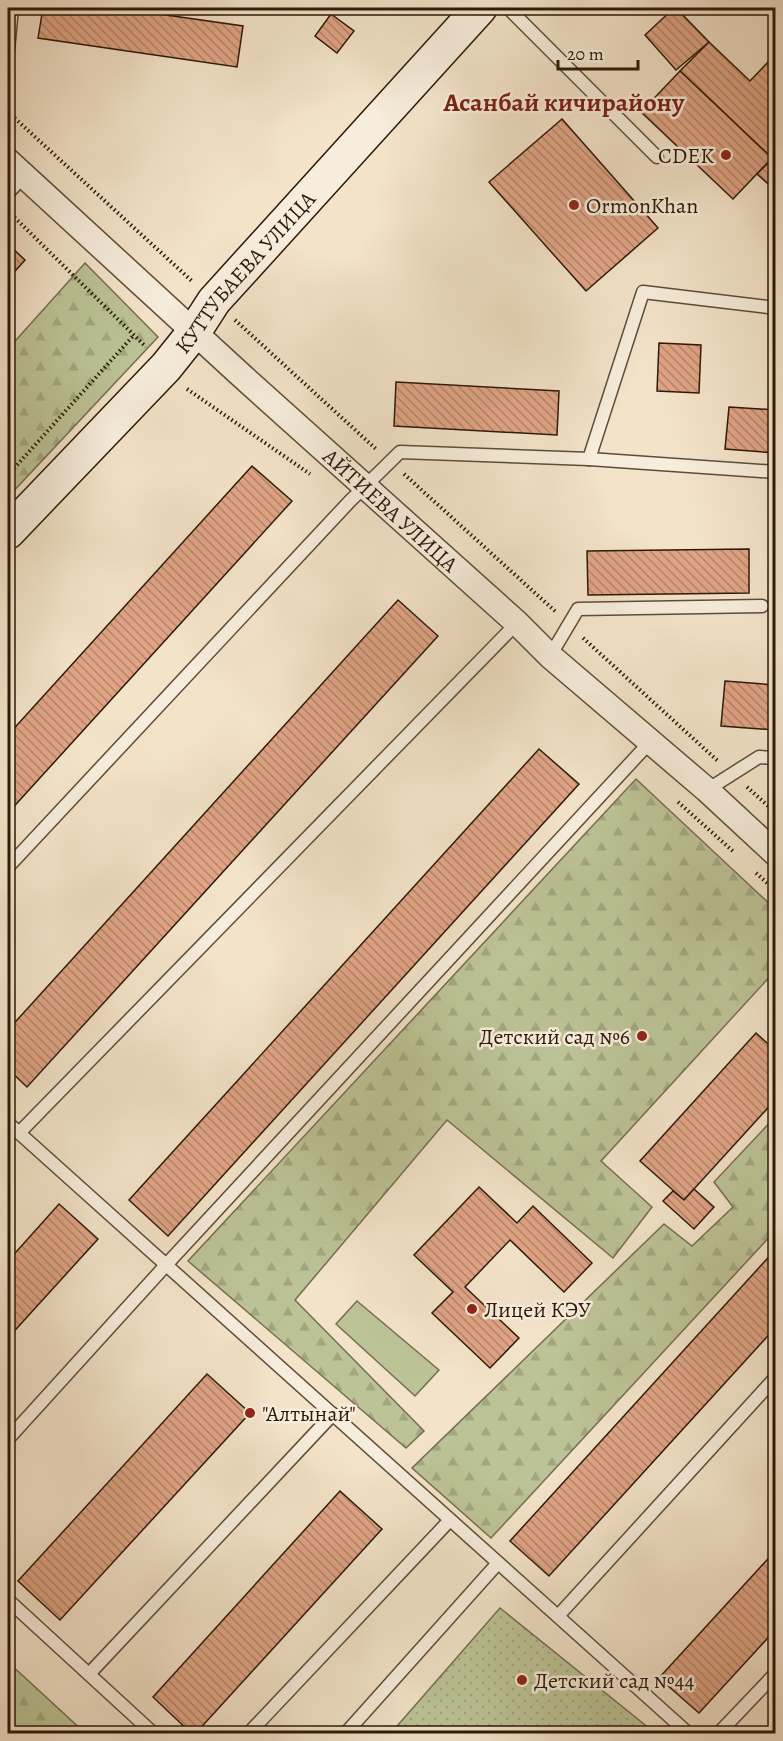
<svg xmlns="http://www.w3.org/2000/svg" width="783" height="1741" font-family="Alegreya,serif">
<defs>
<pattern id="forest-firs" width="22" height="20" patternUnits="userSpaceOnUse" patternTransform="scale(1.5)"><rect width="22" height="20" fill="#bcc396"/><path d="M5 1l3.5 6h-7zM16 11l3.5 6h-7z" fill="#a2a780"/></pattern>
<pattern id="park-dots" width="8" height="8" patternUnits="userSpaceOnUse" patternTransform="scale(1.5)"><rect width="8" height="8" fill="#bcc396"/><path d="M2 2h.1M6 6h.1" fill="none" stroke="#a2a780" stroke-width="1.8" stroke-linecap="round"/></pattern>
<pattern id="building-back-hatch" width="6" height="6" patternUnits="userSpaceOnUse" patternTransform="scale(1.5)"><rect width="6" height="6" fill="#e0a485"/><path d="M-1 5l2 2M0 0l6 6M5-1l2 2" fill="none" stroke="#b6856b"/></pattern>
</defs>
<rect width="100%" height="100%" fill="#f3e3c9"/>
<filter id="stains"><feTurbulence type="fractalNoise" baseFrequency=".00333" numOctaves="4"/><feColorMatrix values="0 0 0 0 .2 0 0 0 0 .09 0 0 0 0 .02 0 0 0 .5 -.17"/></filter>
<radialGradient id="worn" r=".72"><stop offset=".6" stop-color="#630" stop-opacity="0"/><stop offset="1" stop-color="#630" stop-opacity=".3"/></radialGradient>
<path fill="#bcc396" stroke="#746e50" stroke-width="1.5" d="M357,1301L439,1370L415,1396L336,1324Z"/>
<g fill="url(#forest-firs)" stroke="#746e50" stroke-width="1.5">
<path d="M85,263L158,337L8,497V349Z"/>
<path d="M636,779L775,909V971L601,1161L652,1207L613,1258L447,1120L295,1300L424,1431L406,1448L188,1261Z"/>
<path d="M775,1117V1231L491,1538L412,1468L664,1224L692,1246L733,1207L714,1182Z"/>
<path d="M8,1662L85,1733H8Z"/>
</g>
<path fill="url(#park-dots)" stroke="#746e50" stroke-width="1.5" d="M500,1608L655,1733H391Z"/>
<g fill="url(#building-back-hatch)" stroke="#2d1909" stroke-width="1.5">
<path d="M43,8H117L243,26L237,67L38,38Z"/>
<path d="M674,8H676L709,42L676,70L645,35Z"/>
<path d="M331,14L354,31L337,53L315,36Z"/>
<path d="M709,42L750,81L770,60L776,65V155L772,158L680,71Z"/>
<path d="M680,71L772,158L733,199L641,112Z"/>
<path d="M562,119L658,228L586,291L489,182Z"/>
<path d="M776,155V191L757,174Z"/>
<path d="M8,244L25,260L8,279Z"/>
<path d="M659,343L701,345L699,393L657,391Z"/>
<path d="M396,382L559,391L557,435L394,426Z"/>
<path d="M729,407L776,410V453L725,449Z"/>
<path d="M252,466L292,501L8,813V735Z"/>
<path d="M749,549V593L588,595L587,551Z"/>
<path d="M398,600L438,636L27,1087L8,1069V1030Z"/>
<path d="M725,681L776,685V730L721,726Z"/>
<path d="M539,749L579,784L168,1236L129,1200Z"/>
<path d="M756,1033L776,1051V1099L684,1200L640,1161Z"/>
<path d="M479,1187L517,1223L533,1206L592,1263L564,1292L510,1240L465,1287L519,1338L490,1368L432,1313L453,1292L414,1255Z"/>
<path d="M694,1189L714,1207L694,1229L663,1201L673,1191L684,1200Z"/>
<path d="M59,1204L98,1239L8,1338V1261Z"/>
<path d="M776,1249V1327L549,1576L510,1541Z"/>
<path d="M207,1374L250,1413L60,1620L18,1581Z"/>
<path d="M340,1491L382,1529L195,1734H192L153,1697Z"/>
<path d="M776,1550V1629L699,1713L659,1678Z"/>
</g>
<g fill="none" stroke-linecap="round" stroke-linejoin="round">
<g stroke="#5e4c39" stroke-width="15">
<g id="service">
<path d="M508,8L657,157"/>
<path d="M8,50L12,8"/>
<path d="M8,193L24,176"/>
<path d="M589,459L643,292L776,308"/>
<path d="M550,656L578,609L762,606"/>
<path d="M707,790L759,757L776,758"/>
<path d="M8,867L350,501L400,452L589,459L776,472"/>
<path d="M8,1123L689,1734"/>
<path d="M19,1133L517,623"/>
<path d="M8,1439L166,1265L650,742"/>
<path d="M8,1600L154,1734"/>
<path d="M558,1616L776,1377"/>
<path d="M89,1674L333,1414"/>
<path d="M248,1734L450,1520"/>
<path d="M345,1734L498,1563"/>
<path d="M718,1734L776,1673"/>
</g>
</g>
<g stroke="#5e4c39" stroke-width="27">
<g id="minor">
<path id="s1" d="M8,161L242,376L517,623L550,656L707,790L776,854"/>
</g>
</g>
<g stroke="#2d1909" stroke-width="36">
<g id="secondary">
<path id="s2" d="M8,532L166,367L194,332L214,301L480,8"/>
</g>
</g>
<g stroke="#2d1909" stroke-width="4" stroke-dasharray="1.5 3" stroke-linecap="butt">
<path d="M8,112L193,282"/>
<path d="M8,211L146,347"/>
<path d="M235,320L376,449"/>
<path d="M187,389L310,474"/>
<path d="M404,474L556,612"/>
<path d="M8,475L134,335"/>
<path d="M583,638L719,762"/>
<path d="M747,787L776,813"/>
<path d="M678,802L735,853"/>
<path d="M756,873L776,891"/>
</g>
<use href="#service" stroke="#f7eddc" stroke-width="12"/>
<use href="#minor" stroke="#f7eddc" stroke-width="24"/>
<use href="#secondary" stroke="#f7eddc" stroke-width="33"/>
</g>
<g fill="#8f2418" stroke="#f7eddc" stroke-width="2">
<circle cx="726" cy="155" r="6"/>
<circle cx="574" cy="205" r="6"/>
<circle cx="642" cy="1036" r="6"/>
<circle cx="472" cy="1309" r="6"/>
<circle cx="250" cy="1413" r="6"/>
<circle cx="522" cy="1680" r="6"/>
</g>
<g text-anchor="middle" stroke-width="5" stroke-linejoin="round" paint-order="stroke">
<g font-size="22" fill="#2d1909" stroke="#f7eddc" text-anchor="start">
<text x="714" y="163" text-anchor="end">CDEK</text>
<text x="586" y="213">OrmonKhan</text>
<text x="630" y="1044" text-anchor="end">Детский сад №6</text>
<text x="484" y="1317">Лицей КЭУ</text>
<text x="262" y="1421">"Алтынай"</text>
<text x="534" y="1688">Детский сад №44</text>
</g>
<g font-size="22" fill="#2d1909" stroke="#f7eddc">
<text dy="8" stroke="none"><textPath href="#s2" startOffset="352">КУТТУБАЕВА УЛИЦА</textPath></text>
<text dy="8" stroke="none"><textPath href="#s1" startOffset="518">АЙТИЕВА УЛИЦА</textPath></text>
</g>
<g font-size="26" font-weight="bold" fill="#7a1f14" stroke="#f7eddc">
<text x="564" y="111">Асанбай кичирайону</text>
</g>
</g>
<rect width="783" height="1741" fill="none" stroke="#f3e3c9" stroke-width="30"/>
<rect x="9" y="9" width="765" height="1723" fill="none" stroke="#2d1909" stroke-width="3"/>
<rect x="15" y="15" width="753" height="1711" fill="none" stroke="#2d1909" stroke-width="1.5"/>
<path d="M558 60v9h80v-9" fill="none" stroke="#2d1909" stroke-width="3"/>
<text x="567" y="60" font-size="18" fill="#2d1909" stroke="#f7eddc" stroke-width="4.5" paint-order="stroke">20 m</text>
<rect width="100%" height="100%" filter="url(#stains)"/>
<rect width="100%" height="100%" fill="url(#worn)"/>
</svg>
